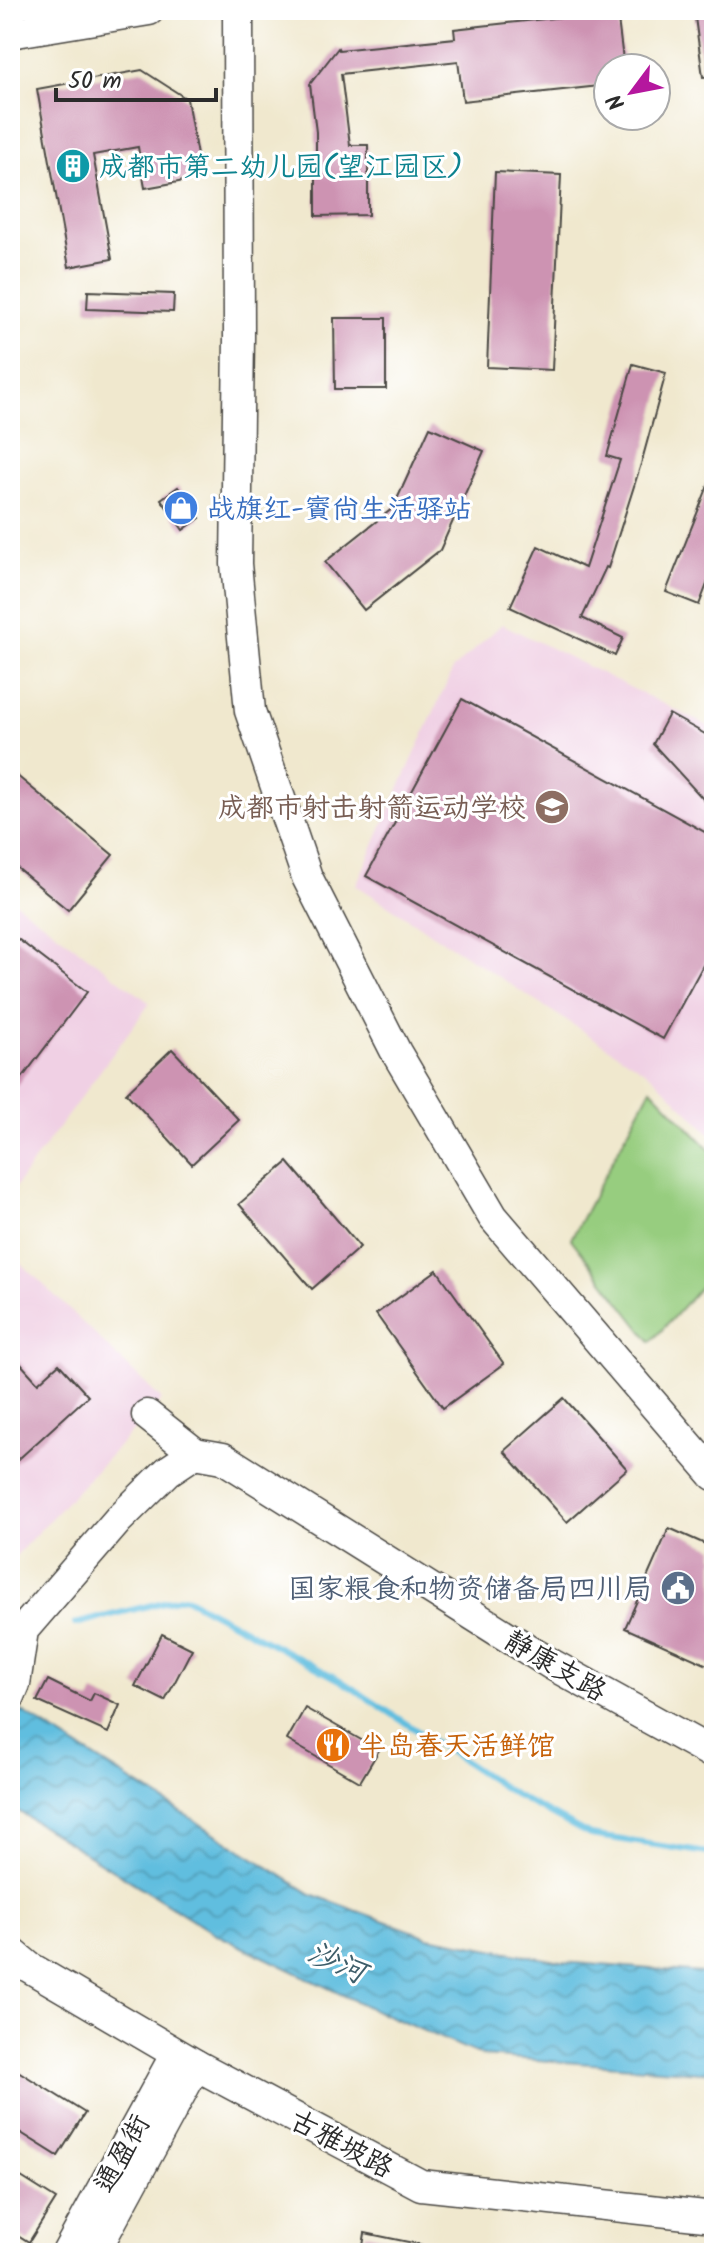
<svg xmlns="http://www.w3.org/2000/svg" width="724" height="2263" font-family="Kalam,'LXGW WenKai TC',sans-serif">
<defs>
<pattern id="water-waves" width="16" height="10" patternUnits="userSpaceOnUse" patternTransform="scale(2)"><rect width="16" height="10" fill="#61bedf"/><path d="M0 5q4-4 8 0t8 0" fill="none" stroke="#509bb5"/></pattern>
</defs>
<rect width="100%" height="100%" fill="#fff"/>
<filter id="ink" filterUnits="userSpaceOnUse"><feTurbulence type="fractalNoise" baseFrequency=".0125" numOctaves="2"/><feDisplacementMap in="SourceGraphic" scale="16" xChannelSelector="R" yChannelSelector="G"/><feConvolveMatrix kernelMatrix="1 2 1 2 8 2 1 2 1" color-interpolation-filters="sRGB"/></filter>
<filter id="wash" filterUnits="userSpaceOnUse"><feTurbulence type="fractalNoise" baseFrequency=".006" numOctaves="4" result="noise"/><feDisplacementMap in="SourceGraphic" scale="32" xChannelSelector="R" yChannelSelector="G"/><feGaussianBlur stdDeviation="1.8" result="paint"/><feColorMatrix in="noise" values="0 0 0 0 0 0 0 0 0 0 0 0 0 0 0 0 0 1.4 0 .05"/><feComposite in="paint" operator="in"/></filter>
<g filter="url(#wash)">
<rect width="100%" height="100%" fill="#f0e8ce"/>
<g fill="#f0d0e4">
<path d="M502,624L714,729V1137L651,1075L356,885L453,669Z"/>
<path d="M10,898L150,1003L10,1194Z"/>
<path d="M10,1252L162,1400L10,1562Z"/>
</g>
<path fill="#97cd7f" stroke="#617c55" stroke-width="2" d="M651,1088L714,1154V1272L651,1342L571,1239Z"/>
<path fill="url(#water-waves)" stroke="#467485" stroke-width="2" d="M10,1704L311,1894L428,1937L562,1962L714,1974V2073L483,2056L372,2009L216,1934L10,1806Z"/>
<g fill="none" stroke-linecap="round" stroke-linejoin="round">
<path stroke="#61bedf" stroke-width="6" d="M75,1624L184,1597L340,1680L515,1795L590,1835L714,1854"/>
</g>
<g id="blocks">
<g fill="#cd93b2">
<path d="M694,10H714V76L703,77Z"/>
<path d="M617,11L624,68H608V85L463,101L458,61L341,74L350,145H368V215L316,216V132L310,84L338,48L339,50L455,38L454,29Z"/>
<path d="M142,70L187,99L201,178L145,188L138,147L93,155L112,259L69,267L37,89Z"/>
<path d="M495,172L561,175L552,370L487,367Z"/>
<path d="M88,291L174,294L173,312L87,309Z"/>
<path d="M334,318H386V389H335Z"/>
<path d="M633,364L666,373L641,464L608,568L606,567L582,618L623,638L615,656L510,607L538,546L585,568L620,460L607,456Z"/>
<path d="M430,427L484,451L440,550L364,610L325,562L393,508Z"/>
<path d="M713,473L714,566L699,605L666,592Z"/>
<path d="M178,487L200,518L183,530L161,499Z"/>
<path d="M462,699L714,837V945L663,1039L366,876Z"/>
<path d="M669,714L714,739V811L653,744Z"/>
<path d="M10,770L113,855L68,910L10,862Z"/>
<path d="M10,933L87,992L10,1094Z"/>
<path d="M172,1049L239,1120L192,1164L126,1093Z"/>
<path d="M288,1162L360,1247L312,1289L239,1204Z"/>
<path d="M437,1270L504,1364L443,1408L376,1314Z"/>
<path d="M10,1352L38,1383L59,1364L88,1396L10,1467Z"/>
<path d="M564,1398L627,1469L567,1522L504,1451Z"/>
<path d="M669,1528L714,1548V1668L625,1628Z"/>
<path d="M162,1634L192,1649L165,1701L135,1686Z"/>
<path d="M48,1680L90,1701L94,1693L120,1705L108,1733L37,1701Z"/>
<path d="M305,1708L379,1750L360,1782L287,1740Z"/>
<path d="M10,2066L85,2113L58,2156L10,2126Z"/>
<path d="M10,2170L56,2199L29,2242L10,2230Z"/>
<path d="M365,2233L423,2245L422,2253H362Z"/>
</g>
</g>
</g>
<g filter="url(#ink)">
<use href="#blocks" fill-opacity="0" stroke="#494743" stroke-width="2"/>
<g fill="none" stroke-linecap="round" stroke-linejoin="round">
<g stroke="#494743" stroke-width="33">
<g id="minor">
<path d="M238,10L239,337L236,564L250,711L307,877L396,1052L493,1217L714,1475"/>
<path d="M10,33L149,10"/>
<path d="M147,1415L195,1453L223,1458L551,1664L714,1754"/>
<path d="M10,1696L15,1684L23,1630L118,1520L168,1471L195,1453"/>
<path d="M10,1951L29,1967L196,2065L421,2185L714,2217"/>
<path d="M67,2253L176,2054"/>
<path d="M94,2253L196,2065"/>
</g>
</g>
<use href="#minor" stroke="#fff" stroke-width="30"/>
</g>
</g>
<defs>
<g id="building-disc" transform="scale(1.8)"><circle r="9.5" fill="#0f9aa8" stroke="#fff"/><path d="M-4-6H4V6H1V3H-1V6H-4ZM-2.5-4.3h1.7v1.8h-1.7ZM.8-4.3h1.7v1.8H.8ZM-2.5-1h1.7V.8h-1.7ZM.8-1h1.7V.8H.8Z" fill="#fff"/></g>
<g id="shop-disc" transform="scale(1.8)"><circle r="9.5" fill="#3f7fe0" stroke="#fff"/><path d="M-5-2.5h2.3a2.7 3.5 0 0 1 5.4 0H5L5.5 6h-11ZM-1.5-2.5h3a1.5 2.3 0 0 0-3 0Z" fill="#fff"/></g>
<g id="university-disc" transform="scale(1.8)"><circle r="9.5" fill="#8d6e63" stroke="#fff"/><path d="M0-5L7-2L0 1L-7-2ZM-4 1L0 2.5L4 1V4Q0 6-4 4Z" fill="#fff"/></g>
<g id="civic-disc" transform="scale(1.8)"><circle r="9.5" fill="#5c6f8a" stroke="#fff"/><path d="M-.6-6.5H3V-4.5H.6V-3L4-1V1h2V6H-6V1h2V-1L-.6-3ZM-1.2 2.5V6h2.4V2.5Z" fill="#fff"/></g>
<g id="restaurant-disc" transform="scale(1.8)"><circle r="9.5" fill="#e8710a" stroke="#fff"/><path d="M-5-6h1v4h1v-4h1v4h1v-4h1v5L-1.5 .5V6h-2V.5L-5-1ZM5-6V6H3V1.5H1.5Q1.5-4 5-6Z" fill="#fff"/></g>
</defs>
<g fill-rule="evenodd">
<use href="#building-disc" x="73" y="166"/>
<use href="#shop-disc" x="181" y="508"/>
<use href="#university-disc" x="552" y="807"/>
<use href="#civic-disc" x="678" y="1588"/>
<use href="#restaurant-disc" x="333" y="1745"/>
</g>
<g text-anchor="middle" stroke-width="6" stroke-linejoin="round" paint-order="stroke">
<g font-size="28" fill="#0d838f" stroke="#fff" text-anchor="start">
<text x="99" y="176">成都市第二幼儿园(望江园区)</text>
</g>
<g font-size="28" fill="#366cbe" stroke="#fff" text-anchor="start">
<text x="207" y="518">战旗红-賨尚生活驿站</text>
</g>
<g font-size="28" fill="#785e54" stroke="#fff" text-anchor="end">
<text x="526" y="817">成都市射击射箭运动学校</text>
</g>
<g font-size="28" fill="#4e5e75" stroke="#fff" text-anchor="end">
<text x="652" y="1598">国家粮食和物资储备局四川局</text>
</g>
<g font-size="28" fill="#2b2b2b" stroke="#fff">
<text transform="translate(556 1665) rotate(30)" y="10">静康支路</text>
<text transform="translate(342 2143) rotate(28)" y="10">古雅坡路</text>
<text transform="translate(121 2153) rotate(-61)" y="10">通盈街</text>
</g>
<g font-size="28" fill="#c56008" stroke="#fff" text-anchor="start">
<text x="359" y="1755">半岛春天活鲜馆</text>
</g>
<g font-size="30" font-style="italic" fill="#3e5e6a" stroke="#fff">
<text transform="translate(337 1962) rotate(24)" y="10">沙河</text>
</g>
</g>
<rect width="724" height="2263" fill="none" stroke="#fff" stroke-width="40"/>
<g transform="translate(632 92) rotate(238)"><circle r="38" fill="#ffffff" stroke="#aaaaaa" stroke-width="2"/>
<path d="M0-6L14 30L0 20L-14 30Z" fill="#b5179e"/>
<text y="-12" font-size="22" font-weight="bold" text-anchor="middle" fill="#2b2b2b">N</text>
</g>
<path d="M56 88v12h160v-12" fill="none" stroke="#2b2b2b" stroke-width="4"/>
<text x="68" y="88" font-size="24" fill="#2b2b2b" stroke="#ffffff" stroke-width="6" paint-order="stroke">50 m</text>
</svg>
